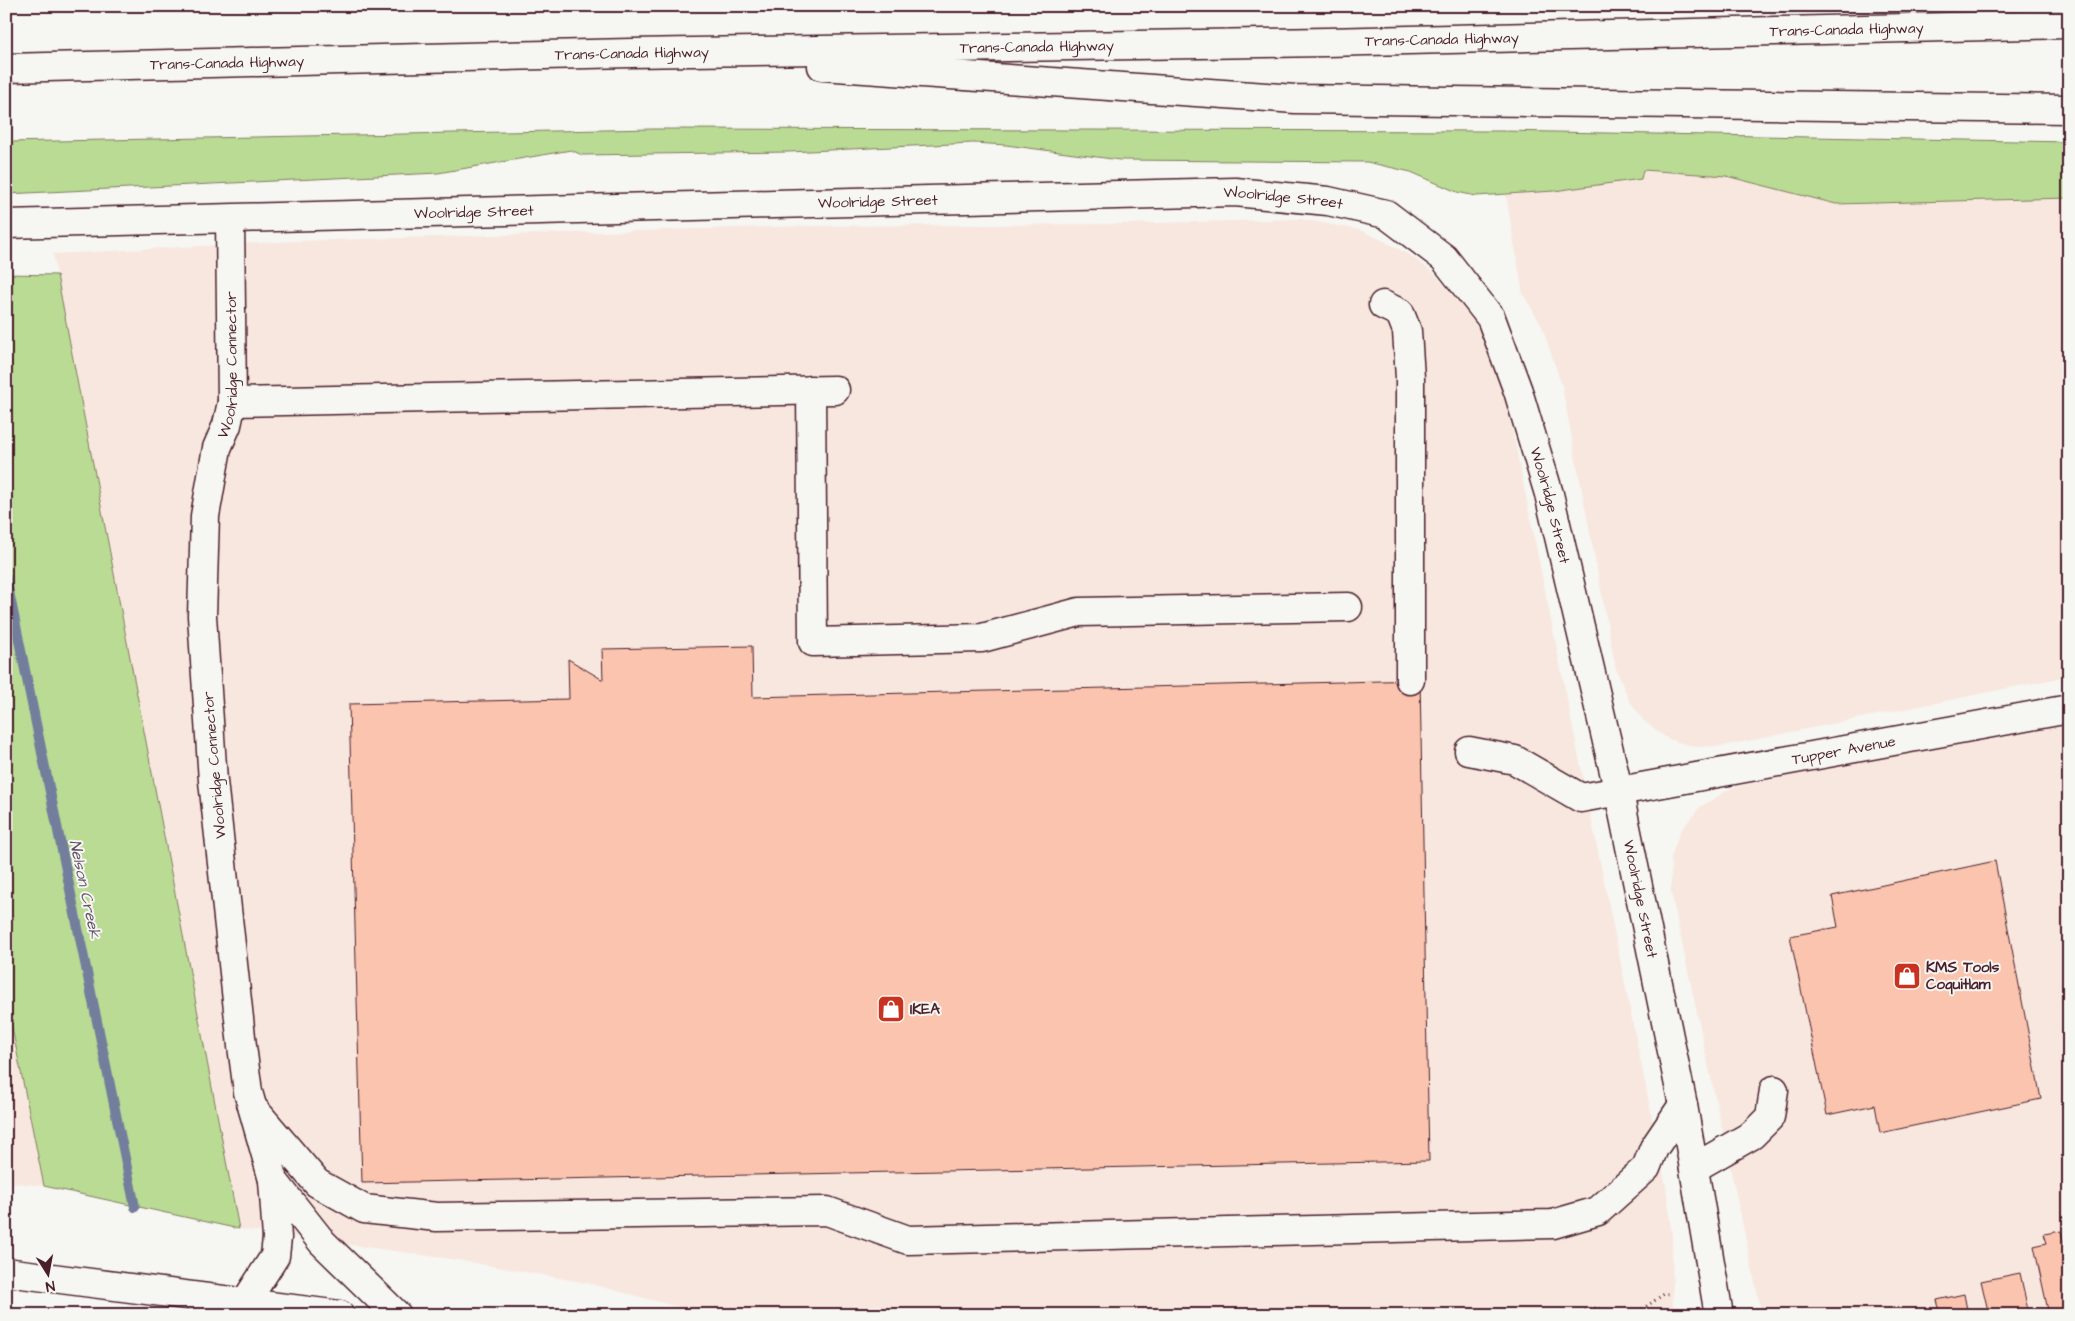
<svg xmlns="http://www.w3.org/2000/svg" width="2075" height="1321" font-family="'Architects Daughter',sans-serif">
<rect width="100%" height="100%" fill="#f6f6f2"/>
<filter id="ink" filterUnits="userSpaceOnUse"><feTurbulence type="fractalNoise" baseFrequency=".02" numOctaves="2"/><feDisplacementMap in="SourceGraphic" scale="10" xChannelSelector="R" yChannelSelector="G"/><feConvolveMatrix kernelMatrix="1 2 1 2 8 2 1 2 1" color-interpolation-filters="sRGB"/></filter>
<g filter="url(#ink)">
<g fill="#f8e7de">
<path d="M1643,170L1726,176L1836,204L2069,198V676L1723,746L1695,747L1668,739L1643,720L1629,700L1616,669L1562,386L1541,324L1523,294L1506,195L1640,179Z"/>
<path d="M1300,219L1360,230L1384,241L1411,256L1435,274L1474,321L1489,348L1504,389L1666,1186L1672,1237L1673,1315H709L587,1283L458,1260L239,1229L53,254L297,241L806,226L1125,224Z"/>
<path d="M2069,725V1315H1762L1671,892V857L1680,832L1700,807L1733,787L1828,768Z"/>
<path d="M6,998L44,1186L6,1182Z"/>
</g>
<g fill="#b9db94" stroke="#827d60">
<path d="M654,129L1502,131L2069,142V198L1836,204L1726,176L1643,170L1641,179L1554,191L1476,196L1457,192L1411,172L1367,162L1120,160L1006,145L973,143L789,152L582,155L571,150L438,173L6,194V142Z"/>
<path d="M6,274L57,275L239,1229L44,1186L6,998Z"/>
</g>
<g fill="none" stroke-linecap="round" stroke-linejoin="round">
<path stroke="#737e9d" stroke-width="10" d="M6,577L135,1207"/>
</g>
<g fill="#fbc4ae" stroke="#4a1f2b">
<path d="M752,646L753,697L1420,680L1429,1161L362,1183L349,704L569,699L568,659L603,680L602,649Z"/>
<path d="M1995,861L2041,1099L1880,1133L1875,1105L1827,1115L1790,936L1838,927L1832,896Z"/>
<path d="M2061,1231L2069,1267V1315H2049L2034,1246L2047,1243L2044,1234Z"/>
<path d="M2020,1273L2029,1315H1989L1981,1281Z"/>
<path d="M1964,1294L1968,1315H1919V1312L1939,1308L1937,1300Z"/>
</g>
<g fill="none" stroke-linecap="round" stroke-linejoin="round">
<g stroke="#4a1f2b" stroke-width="31">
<g id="minor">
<path id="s1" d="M6,224L1235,192L1328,201L1386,214L1444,258L1491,318L1518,391L1549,494L1619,793L1683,1105L1719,1315"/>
<path d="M1383,305L1400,313L1407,331L1410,378V680"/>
<path d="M811,390L813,642L982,638L1079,612L1348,607"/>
<path d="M232,402L835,390"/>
<path id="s2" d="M1469,751L1515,760L1581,798L2069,709"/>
<path d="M253,1108L317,1183L364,1209L437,1217L827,1211L908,1240L1553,1224L1598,1211L1646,1168L1654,1148L1683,1105"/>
<path d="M1694,1168L1752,1135L1770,1117L1774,1090"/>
<path d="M273,1180L322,1242L397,1315"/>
<path id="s3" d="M223,1315L246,1301L275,1256L277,1238L273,1180L248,1092L242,1046L213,781L202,616L205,516L217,448L227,425L232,402L230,219"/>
</g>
</g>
<g stroke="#4a1f2b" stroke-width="31">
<path id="major" d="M6,1272L340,1315"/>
</g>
<g stroke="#4a1f2b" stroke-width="31">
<g id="highway">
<path d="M822,66L1295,99L2069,109"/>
<path id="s4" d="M6,68L631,53L1326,42L2069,24"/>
</g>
</g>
<g stroke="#4a1f2b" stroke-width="3" stroke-dasharray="1 4" stroke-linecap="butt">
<path d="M1576,1315C1589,1306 1603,1306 1616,1315"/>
<path d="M1634,1315L1664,1294H1669"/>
</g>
<use href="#minor" stroke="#f6f6f2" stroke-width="28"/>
<use href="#major" stroke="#f6f6f2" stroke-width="28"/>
<use href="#highway" stroke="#f6f6f2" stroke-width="28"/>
</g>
</g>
<defs>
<g id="shop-square" transform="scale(1.4375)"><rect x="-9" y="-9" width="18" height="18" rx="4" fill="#c8321e" stroke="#f6f6f2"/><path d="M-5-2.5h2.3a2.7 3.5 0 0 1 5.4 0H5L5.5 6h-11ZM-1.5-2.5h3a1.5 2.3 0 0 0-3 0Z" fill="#fff"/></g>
</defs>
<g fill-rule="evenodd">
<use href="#shop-square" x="1907" y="976"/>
<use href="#shop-square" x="891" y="1009"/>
</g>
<g text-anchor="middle" stroke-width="4" stroke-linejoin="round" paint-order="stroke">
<g font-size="15" fill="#4a1f2b" stroke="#f6f6f2">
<text dy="5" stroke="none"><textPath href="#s4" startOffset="1841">Trans-Canada Highway</textPath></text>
<text dy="5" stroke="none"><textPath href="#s4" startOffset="1436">Trans-Canada Highway</textPath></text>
<text dy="5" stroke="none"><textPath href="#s4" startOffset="1031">Trans-Canada Highway</textPath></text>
<text dy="5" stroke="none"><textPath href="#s4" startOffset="626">Trans-Canada Highway</textPath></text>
<text dy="5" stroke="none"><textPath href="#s4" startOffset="221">Trans-Canada Highway</textPath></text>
<text dy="5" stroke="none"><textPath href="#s1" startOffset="1278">Woolridge Street</textPath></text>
<text dy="5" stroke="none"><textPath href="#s1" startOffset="872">Woolridge Street</textPath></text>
<text dy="5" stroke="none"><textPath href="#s1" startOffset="468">Woolridge Street</textPath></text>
<text dy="5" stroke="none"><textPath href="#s3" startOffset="981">Woolridge Connector</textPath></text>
<text dy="5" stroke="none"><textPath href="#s1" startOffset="1728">Woolridge Street</textPath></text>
<text dy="5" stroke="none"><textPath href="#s2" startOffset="390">Tupper Avenue</textPath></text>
<text transform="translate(214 765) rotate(-95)" y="5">Woolridge Connector</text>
<text dy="5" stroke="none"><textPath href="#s1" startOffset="2132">Woolridge Street</textPath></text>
</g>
<g font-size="15" font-weight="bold" fill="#4a1f2b" stroke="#f6f6f2" text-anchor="start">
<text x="1926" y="972">KMS Tools<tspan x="1926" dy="17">Coquitlam</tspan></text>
<text x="910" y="1014">IKEA</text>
</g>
<g font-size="16" font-style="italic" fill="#5f4e64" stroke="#f6f6f2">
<text transform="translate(86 889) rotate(78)" y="6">Nelson Creek</text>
</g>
</g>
<rect width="2075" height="1321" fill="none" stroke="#f6f6f2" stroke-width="25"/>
<rect x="12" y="12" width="2050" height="1296" fill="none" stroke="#4a1f2b" stroke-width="2" filter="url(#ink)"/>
<g transform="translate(48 1274) rotate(169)" stroke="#f6f6f2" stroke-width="4" paint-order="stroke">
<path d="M0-4L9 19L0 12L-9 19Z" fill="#4a1f2b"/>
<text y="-8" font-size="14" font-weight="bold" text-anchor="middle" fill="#4a1f2b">N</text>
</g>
</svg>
